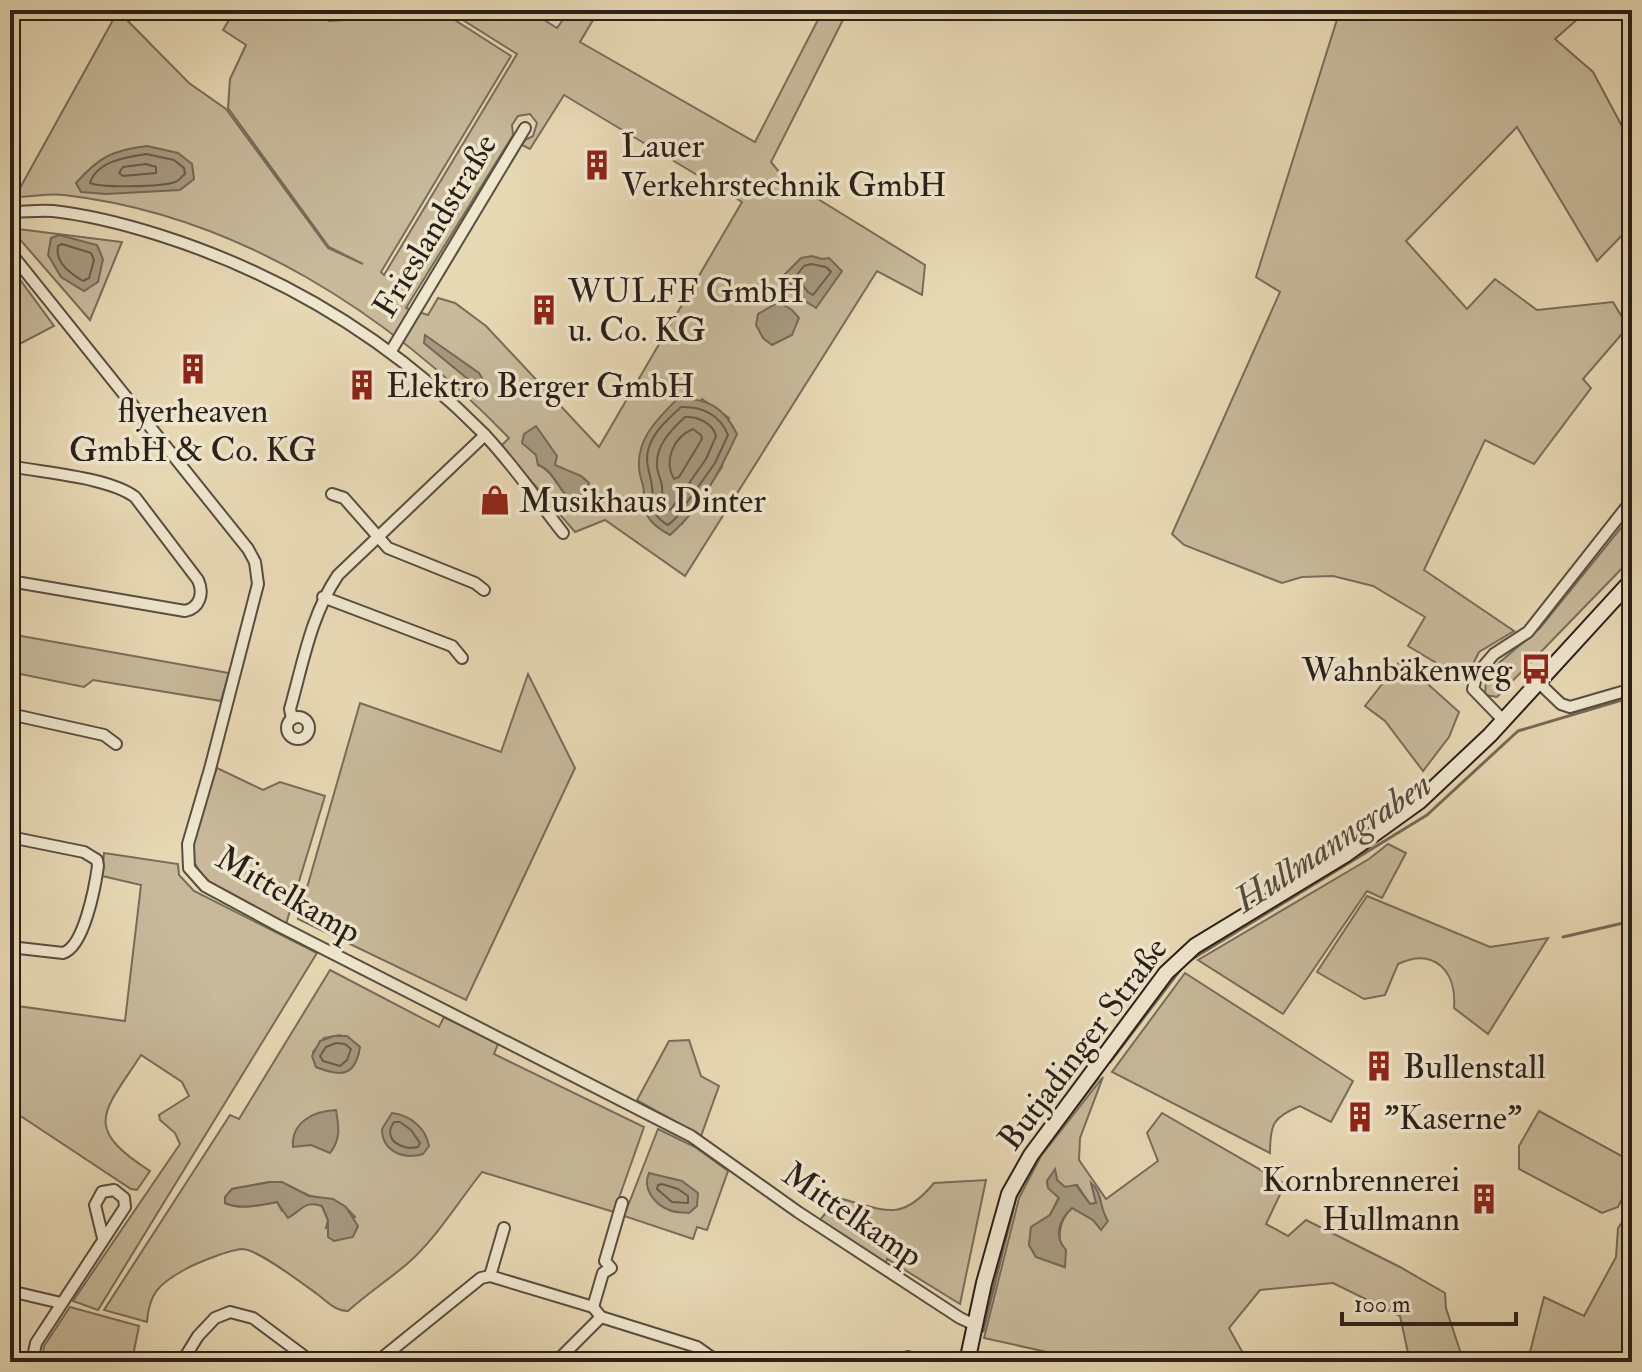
<svg xmlns="http://www.w3.org/2000/svg" width="1642" height="1372" font-family="'IM FELL Double Pica',serif">
<rect width="100%" height="100%" fill="#e7d8b4"/>
<filter id="stains"><feTurbulence type="fractalNoise" baseFrequency=".0025" numOctaves="4"/><feColorMatrix values="0 0 0 0 .2 0 0 0 0 .09 0 0 0 0 .02 0 0 0 .5 -.17"/></filter>
<radialGradient id="worn" r=".72"><stop offset=".6" stop-color="#630" stop-opacity="0"/><stop offset="1" stop-color="#630" stop-opacity=".3"/></radialGradient>
<g fill="#c7b99a" stroke="#786c5a" stroke-width="2" fill-rule="evenodd">
<path d="M235,10H312L329,21L344,20L357,10H439L511,56L381,272L384,275L517,54L447,10H528L557,28L570,10H599L580,42L755,142L823,10H848L771,162L784,178L925,265L922,295L877,271L685,576L605,520L575,532L501,446L509,438C389,314 238,215 64,195C49,193 31,197 15,197L118,11L189,83L226,109L328,248L363,264L329,247L228,108L230,79L246,45L223,30ZM564,95L742,202L599,447L486,326L455,303L438,298L428,315L406,308L513,135L512,125L518,116L530,114L537,123L533,136L525,140L522,145L530,149ZM702,399L729,418L722,467L682,524L643,505L644,487ZM537,455L561,469L581,476L588,482L585,491L573,502C559,492 554,471 538,465Z"/>
<path d="M1340,10H1588L1555,39L1593,72L1632,145V225L1597,261L1517,127L1406,241L1467,309L1495,279L1537,310L1613,302L1628,327L1583,379L1591,388L1534,464L1485,440L1424,570L1514,631L1479,652L1465,680L1408,646L1425,617L1373,586L1333,576L1302,577L1282,583L1184,545L1172,534L1280,292L1256,277Z"/>
<path d="M10,228L122,242L90,320Z"/>
<path d="M10,266L54,326L10,349Z"/>
<path d="M1632,514V558L1497,697L1485,695L1486,679L1500,662L1540,628Z"/>
<path d="M10,634L229,673L221,701L93,680L84,687L10,672Z"/>
<path d="M1401,660L1459,712L1449,737L1423,771L1385,721L1365,706Z"/>
<path d="M528,674L575,768L466,1000L298,919L360,703L501,752Z"/>
<path d="M217,768L263,790L280,782L325,796L286,924C255,908 189,887 191,845C192,829 211,785 217,768Z"/>
<path d="M1388,844L1406,853L1382,898L1367,891L1283,1014L1198,960L1369,859Z"/>
<path d="M104,853L178,864L179,875L194,891L317,953L98,1310L73,1301L180,1144L175,1133L160,1120L159,1115L189,1096L182,1082L141,1055C104,1112 81,1127 150,1171L137,1190L131,1189L10,1109V1005L125,1021L141,885L102,876Z"/>
<path d="M1367,896L1490,947L1548,938L1488,1034L1454,1008C1457,971 1434,947 1398,964L1385,995L1364,999L1317,972Z"/>
<path d="M330,970L439,1027L444,1017L498,1044L494,1054L644,1127L614,1212L482,1172C458,1202 436,1239 407,1264C388,1280 367,1294 348,1311C335,1311 328,1302 317,1294C303,1284 259,1250 243,1249C231,1249 194,1264 184,1270C159,1284 149,1293 147,1322L104,1310L230,1115L239,1119ZM340,1035L359,1053C350,1078 338,1075 316,1067L313,1052L324,1038ZM269,1182C291,1182 296,1192 314,1197C334,1203 339,1198 355,1217L326,1228L328,1220L322,1206L312,1202L282,1211L277,1202C262,1205 239,1210 225,1203L232,1189Z"/>
<path d="M1185,973L1353,1081L1331,1122L1300,1106C1273,1117 1270,1124 1270,1153L1112,1072Z"/>
<path d="M689,1040L701,1076L719,1086L701,1136L637,1100L669,1041Z"/>
<path d="M1103,1077L1080,1138L1079,1160L1106,1199L1158,1161L1147,1133L1162,1113L1285,1184L1266,1224L1288,1236L1306,1220L1400,1267L1445,1293L1446,1308L1462,1357L1530,1352L1544,1297L1584,1316L1616,1257L1618,1228L1623,1221L1632,1224V1362H1410L1400,1316L1333,1283L1260,1290L1229,1328L1244,1355L1241,1362H1092L984,1338L1019,1198L1041,1156ZM1055,1170L1057,1180L1065,1188L1077,1185L1090,1204L1096,1203L1100,1199L1101,1229L1093,1220L1072,1208C1054,1225 1060,1244 1064,1267L1036,1257L1029,1245L1031,1227L1050,1215L1059,1197L1048,1187L1047,1181Z"/>
<path d="M1539,1111L1631,1161L1632,1179L1618,1207L1602,1213L1519,1169V1146Z"/>
<path d="M658,1129L695,1147L728,1171L707,1230L697,1227L693,1239L624,1216Z"/>
<path d="M986,1180L960,1304L887,1259L885,1265L819,1221L838,1198C884,1209 900,1224 934,1183Z"/>
<path d="M70,1307L139,1326L132,1361L42,1362L44,1346Z"/>
</g>
<g fill="#a7997f" stroke="#756856" stroke-width="2">
<path d="M147,146L178,153L192,164L194,179L180,190L106,194L81,192L76,183C99,157 113,150 147,146Z"/>
<path d="M59,235L97,245L103,259L98,282L84,291L61,277L48,255L51,238Z"/>
<path d="M812,256L822,259L829,258L842,271L816,308L802,299L784,275L801,258Z"/>
<path d="M779,302L792,310L799,318L792,335L772,345L763,338L756,325L758,314Z"/>
<path d="M425,335L479,373L489,390L480,389L424,343Z"/>
<path d="M678,398C708,399 723,406 737,434C720,471 700,509 670,535C648,523 644,516 644,491C643,483 639,475 639,467C637,437 659,418 678,398Z"/>
<path d="M536,426L557,456L555,465L581,476L589,483L585,491L573,502C559,492 554,470 538,465L536,455L522,443L524,434Z"/>
<path d="M334,1036H347L360,1047C355,1077 341,1077 316,1067L312,1056L320,1041Z"/>
<path d="M336,1110C339,1127 341,1139 330,1153L311,1145L293,1147C291,1122 314,1111 336,1110Z"/>
<path d="M392,1113C410,1115 426,1128 429,1146L423,1154C403,1160 382,1151 382,1129Z"/>
<path d="M1055,1169L1057,1180L1065,1187L1076,1185L1090,1204L1096,1203L1091,1183C1103,1193 1099,1208 1108,1221L1101,1230L1093,1220L1072,1208C1059,1220 1053,1236 1066,1250L1065,1267L1036,1257L1029,1245L1031,1227L1050,1215L1059,1198L1048,1188L1047,1181Z"/>
<path d="M649,1173L682,1181L698,1193L697,1206L689,1213C683,1212 675,1213 669,1210C654,1204 642,1188 649,1173Z"/>
<path d="M270,1182H282L309,1196L333,1199L346,1207L358,1226L353,1237L334,1241L328,1237V1220L322,1206C305,1200 302,1210 288,1218L277,1202C261,1205 239,1210 225,1203V1197L232,1189Z"/>
</g>
<g fill="none" stroke-linecap="round" stroke-linejoin="round">
<g stroke="#685c4c" stroke-width="2">
<path d="M146,154L174,160L184,168L185,174C181,177 179,181 175,182C161,187 103,188 90,183C97,161 126,157 146,154Z"/>
<path d="M146,164L156,167V173L123,176L119,173L123,167Z"/>
<path d="M62,244L91,253L94,260L89,278L83,281C70,273 55,263 58,246Z"/>
<path d="M811,264L826,267L831,272L813,295L808,292L796,276L804,266Z"/>
<path d="M681,407C702,406 720,415 728,435L715,463L676,518L668,525C650,516 654,503 652,486C650,472 644,462 649,447C654,431 669,418 681,407Z"/>
<path d="M685,417C697,416 713,423 716,436L706,459L671,509L667,511C660,502 663,497 662,486C661,480 658,474 657,467C655,446 671,430 685,417Z"/>
<path d="M693,429L701,435L702,439L679,477L674,479C663,460 674,437 693,429Z"/>
<path d="M336,1043L345,1044L351,1049L347,1060L340,1066L323,1061L320,1056L326,1047Z"/>
<path d="M400,1122L411,1130L420,1143L418,1147C401,1151 382,1139 394,1122Z"/>
<path d="M662,1184L678,1189L688,1196V1203L672,1202L657,1189L658,1185Z"/>
</g>
<g stroke="#756856" stroke-width="3">
<path d="M1563,937L1632,921"/>
<path d="M1184,964L1427,815L1518,731L1632,697"/>
<path d="M1110,1062L1180,970"/>
<path d="M1069,1116L1098,1078"/>
<path d="M983,1331L1016,1197L1022,1185"/>
</g>
<g stroke="#594d40" stroke-width="14">
<g id="street">
<path d="M10,212C24,212 38,210 53,211C89,215 124,224 159,235C282,274 392,341 483,433C512,463 537,500 563,533"/>
<path d="M10,252L248,549L255,562L258,584L210,769L188,844L189,868L205,886L279,926L691,1136L798,1212L960,1318L975,1325"/>
<path d="M391,351L525,128"/>
<path d="M10,442L13,467L10,482"/>
<path d="M10,466C44,473 108,477 135,497L198,580C204,593 200,608 185,611L10,581"/>
<path d="M332,494L344,498L388,548L475,583L484,590"/>
<path d="M323,597L452,646L462,658"/>
<path d="M1538,682L1561,704L1570,707L1632,689"/>
<path d="M10,714L104,735L116,744"/>
<circle cx="298" cy="728" r="11"/>
<path d="M292,719L290,709C303,663 311,615 338,575L485,435"/>
<path d="M1503,720L1473,689L1477,674L1494,654L1528,632L1632,500"/>
<path d="M10,837L84,852L97,860L98,866C95,887 84,947 63,953L10,947"/>
<path d="M622,1203L605,1261L611,1268L603,1273L593,1307L601,1317L697,1347L718,1362"/>
<path d="M490,1276L504,1228"/>
<path d="M10,1291L61,1303"/>
<path d="M32,1362L36,1343L125,1207L124,1198L114,1190L102,1192L95,1205L103,1238"/>
<path d="M182,1362L198,1336L215,1318L230,1312L253,1318L312,1362"/>
<path d="M377,1362L481,1278L490,1276L593,1307"/>
<path d="M556,1362L601,1317"/>
<path d="M906,1362L908,1357"/>
</g>
</g>
<g stroke="#2a1f19" stroke-width="18">
<path id="secondary" d="M967,1362L984,1283L1009,1194L1031,1155L1166,973L1195,946L1345,855L1420,801L1490,735L1632,580"/>
</g>
<use href="#street" stroke="#efe6ce" stroke-width="10"/>
<use href="#secondary" stroke="#efe6ce" stroke-width="14"/>
</g>
<defs>
<g id="building-bare" transform="scale(2.4)"><path d="M-4-6H4V6H1V3H-1V6H-4ZM-2.5-4.3h1.7v1.8h-1.7ZM.8-4.3h1.7v1.8H.8ZM-2.5-1h1.7V.8h-1.7ZM.8-1h1.7V.8H.8Z" fill="#8f2418" stroke="#efe6ce" stroke-width="2.5" paint-order="stroke"/></g>
<g id="shop-bare" transform="scale(2.4)"><path d="M-5-2.5h2.3a2.7 3.5 0 0 1 5.4 0H5L5.5 6h-11ZM-1.5-2.5h3a1.5 2.3 0 0 0-3 0Z" fill="#8f2418" stroke="#efe6ce" stroke-width="2.5" paint-order="stroke"/></g>
<g id="bus-bare" transform="scale(2.4)"><path d="M-5-6H5V4H4V6H2V4H-2V6H-4V4H-5ZM-3.5-4V0h7V-4ZM-3.5 1.2v1.5H-2V1.2ZM2 1.2v1.5H3.5V1.2Z" fill="#8f2418" stroke="#efe6ce" stroke-width="2.5" paint-order="stroke"/></g>
</defs>
<g fill-rule="evenodd">
<use href="#building-bare" x="597" y="165"/>
<use href="#building-bare" x="544" y="310"/>
<use href="#building-bare" x="193" y="369"/>
<use href="#building-bare" x="362" y="385"/>
<use href="#shop-bare" x="495" y="500"/>
<use href="#bus-bare" x="1536" y="669"/>
<use href="#building-bare" x="1379" y="1066"/>
<use href="#building-bare" x="1360" y="1117"/>
<use href="#building-bare" x="1484" y="1199"/>
</g>
<g text-anchor="middle" stroke-width="7" stroke-linejoin="round" paint-order="stroke">
<g font-size="34" fill="#2a1f19" stroke="#efe6ce" text-anchor="start">
<text x="621" y="157">Lauer<tspan x="621" dy="39">Verkehrstechnik GmbH</tspan></text>
<text x="568" y="302">WULFF GmbH<tspan x="568" dy="39">u. Co. KG</tspan></text>
<text x="386" y="397">Elektro Berger GmbH</text>
<text x="193" y="422" text-anchor="middle">flyerheaven<tspan x="193" dy="39">GmbH &amp; Co. KG</tspan></text>
<text x="519" y="512">Musikhaus Dinter</text>
<text x="1512" y="681" text-anchor="end">Wahnbäkenweg</text>
<text x="1403" y="1078">Bullenstall</text>
<text x="1384" y="1129">"Kaserne"</text>
<text x="1460" y="1191" text-anchor="end">Kornbrennerei<tspan x="1460" dy="39">Hullmann</tspan></text>
</g>
<g font-size="34" fill="#2a1f19" stroke="#efe6ce">
<text transform="translate(434 225) rotate(-59)" y="12">Frieslandstraße</text>
<text transform="translate(289 894) rotate(30)" y="12">Mittelkamp</text>
<text transform="translate(1082 1043) rotate(-53)" y="12">Butjadinger Straße</text>
<text transform="translate(853 1214) rotate(34)" y="12">Mittelkamp</text>
</g>
<g font-size="36" font-style="italic" fill="#564a3d" stroke="#efe6ce">
<text transform="translate(1332 841) rotate(-33)" y="13">Hullmanngraben</text>
</g>
</g>
<rect width="1642" height="1372" fill="none" stroke="#e7d8b4" stroke-width="40"/>
<rect x="12" y="12" width="1618" height="1348" fill="none" stroke="#2a1f19" stroke-width="4"/>
<rect x="20" y="20" width="1602" height="1332" fill="none" stroke="#2a1f19" stroke-width="2"/>
<path d="M1342 1312v12h174v-12" fill="none" stroke="#2a1f19" stroke-width="4"/>
<text x="1354" y="1312" font-size="24" fill="#2a1f19" stroke="#efe6ce" stroke-width="6" paint-order="stroke">100 m</text>
<rect width="100%" height="100%" filter="url(#stains)"/>
<rect width="100%" height="100%" fill="url(#worn)"/>
</svg>
